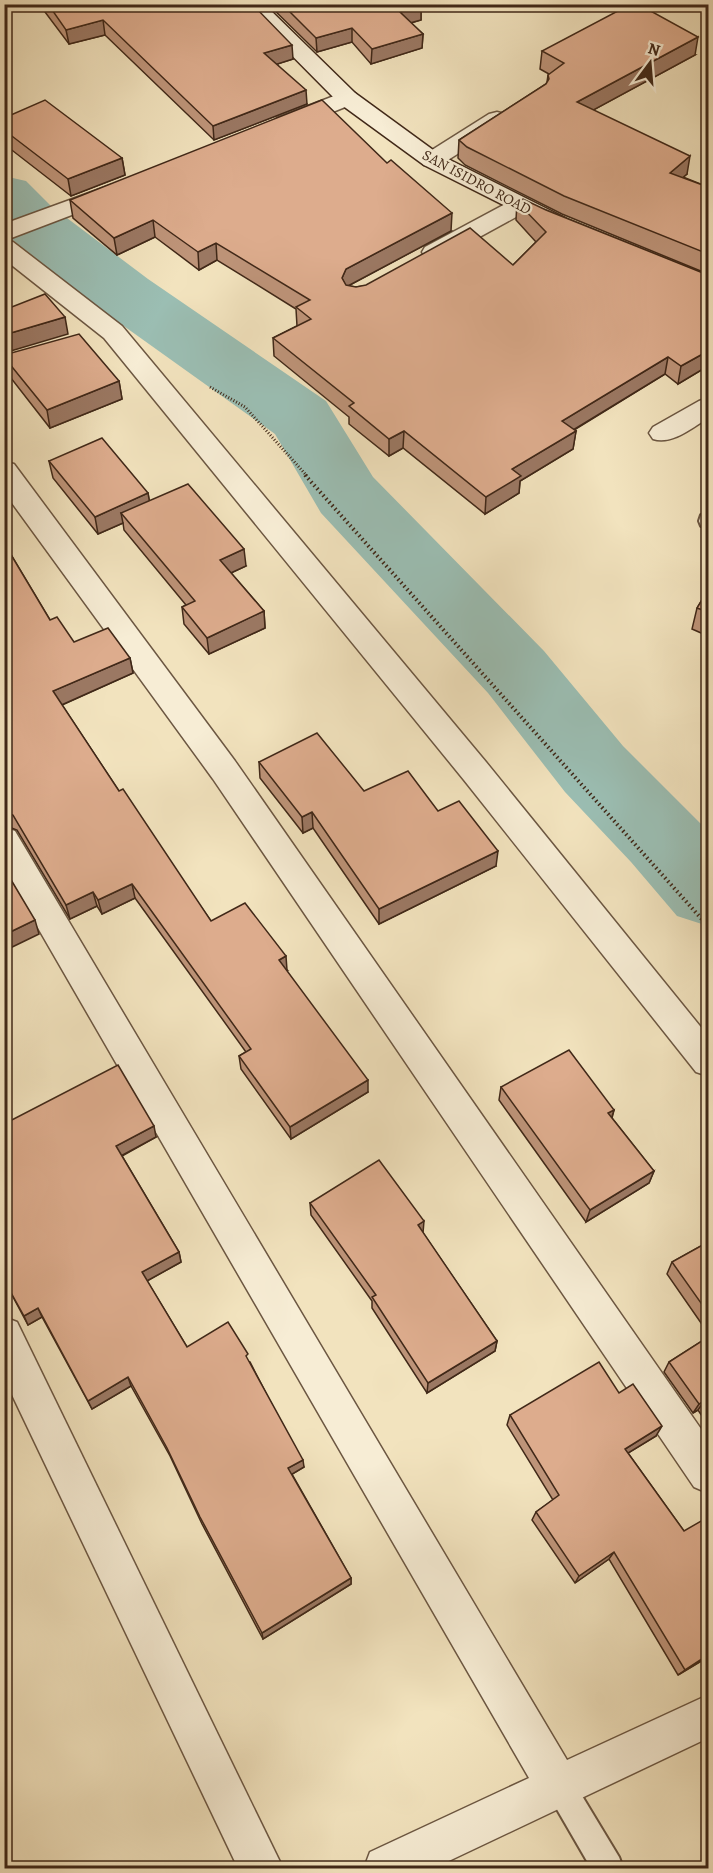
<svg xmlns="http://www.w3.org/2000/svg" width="713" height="1873" font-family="Alegreya,serif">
<rect width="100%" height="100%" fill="#f2e3be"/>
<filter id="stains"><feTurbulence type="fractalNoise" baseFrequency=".00333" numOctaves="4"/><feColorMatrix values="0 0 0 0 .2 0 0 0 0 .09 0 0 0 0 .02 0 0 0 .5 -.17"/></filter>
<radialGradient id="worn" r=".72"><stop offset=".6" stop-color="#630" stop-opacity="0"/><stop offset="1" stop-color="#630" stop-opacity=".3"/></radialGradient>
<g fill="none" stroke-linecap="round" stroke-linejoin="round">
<path fill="#9bbeb3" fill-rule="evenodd" d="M4,176L26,181L51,206L148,279L326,401L373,477L544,651L623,746L708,831V926L677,916L631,862L565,792L488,693L321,513L275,434L100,309L5,234Z"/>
<g stroke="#6c5742" stroke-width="4">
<g id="service">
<path d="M708,513V528L701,526L699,521L701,515Z"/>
<path d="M559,1772L570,1776L619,1857L623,1868H591L544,1787L548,1776Z"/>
</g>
</g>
<g stroke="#6c5742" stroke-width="3">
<g id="minor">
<path d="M347,91L355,93L358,98L355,103L293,128L285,130L277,128L274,123L277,118Z"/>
<path d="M497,112L505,114L508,119L505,124L440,165L432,167L424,165L420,160L424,155L489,114Z"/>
<path d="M111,185L119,187L123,192L119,197L6,240L13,242L122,326L486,762L708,1036V1076L696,1072L464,780L104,338L4,259V224Z"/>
<path d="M519,199L527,201L531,206L527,211L443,257L434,260L425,257L422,252L425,247L511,201Z"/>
<path d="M708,398V418C692,428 672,445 653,439L649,433L653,427L699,401Z"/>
<path d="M4,462L14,464L235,761L708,1439V1493L694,1487L213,779L4,492Z"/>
<path d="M4,827L15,831L567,1760L708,1695V1738L434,1868H364L370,1852L529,1778L4,869Z"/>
<path d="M4,1317L17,1322L283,1868H238L4,1378Z"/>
</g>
</g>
<g stroke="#402818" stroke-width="3">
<path id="secondary" d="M241,4H264L355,93L440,155L565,218L569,223L565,228L557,230L549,228L424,165L339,103Z"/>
</g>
<path stroke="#402818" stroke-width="3" stroke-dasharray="1 2" stroke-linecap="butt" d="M210,387L245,407L307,476"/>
<path stroke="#402818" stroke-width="4" stroke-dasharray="1.5 3" stroke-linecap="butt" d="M305,475L708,926"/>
<use href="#service" fill="#f7edd5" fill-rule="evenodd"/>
<use href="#minor" fill="#f7edd5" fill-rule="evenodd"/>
<use href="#secondary" fill="#f7edd5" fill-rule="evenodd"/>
</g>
<g fill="#be9479" stroke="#402818" stroke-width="1.5">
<path d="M39,4H252L293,59L277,64L307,104L214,140L105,35L69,44Z"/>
<path d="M268,4H420L421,5V20L411,23L423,34L422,48L371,64L352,42L317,52Z"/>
<path d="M542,51L695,55L593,110L687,174L683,177L708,187V274L562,214L465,165L458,158L459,140L546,84L547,82L548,75L549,74L540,69Z"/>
<path d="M4,118L122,158L125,175L71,196L4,144Z"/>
<path d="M70,200L451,231L348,286L356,287L513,265L536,242L516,220L517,202L546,210L708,275V366L678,384L665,374L574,430L576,431L573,449L520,481L519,493L485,514L403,448L389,456L349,424V417L274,356L273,338L297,326L296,309L217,260L199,270L155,237L117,255L73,218Z"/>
<path d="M4,355L119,381L122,399L50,428L7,373L4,360Z"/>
<path d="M49,461L148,493L149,500L246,566L231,573L264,611L265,628L209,654L184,624L182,607L186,605L124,530L123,523L98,534L53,478Z"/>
<path d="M4,543L50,620L74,642L130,658L133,673L62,705L119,791L211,921L287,970H286L368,1092L291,1139L241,1069L239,1056L246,1052L135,898L102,914L97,906L70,919L17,830L4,825Z"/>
<path d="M708,590V636L692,629L697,608Z"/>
<path d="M259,762L438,811L496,866L379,924L313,828L303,833L260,778Z"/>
<path d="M501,1087L614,1110L612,1118L654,1171L649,1183L586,1222L499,1100Z"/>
<path d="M4,1124L156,1137L122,1156L179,1252L181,1262L147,1281L187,1347L250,1362L304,1467L292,1474L351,1578V1584L263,1639L202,1524L170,1456L131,1386L92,1409L42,1317L28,1325L4,1280L6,1242Z"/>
<path d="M310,1203L423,1233L497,1341L495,1351L427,1393L372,1308V1301L311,1215Z"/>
<path d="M708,1242V1333L667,1274L672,1262Z"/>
<path d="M708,1337V1425L698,1410L693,1413L664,1372L669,1362Z"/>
<path d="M619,1393L656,1436L628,1453L684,1531L708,1657L678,1675L609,1559L575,1583L532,1520L536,1512L553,1500L507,1425L510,1415Z"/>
</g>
<g fill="#9b7863" stroke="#402818" stroke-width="1.5">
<path d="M421,5V20L399,26L400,12Z"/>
<path d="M103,20L105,35L69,44L66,30Z"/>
<path d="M352,28V42L317,52L316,38Z"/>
<path d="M423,34L422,48L371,64L372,49Z"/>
<path d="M698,37L695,55L575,120L577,102Z"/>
<path d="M292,45L293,59L265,68L264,53Z"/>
<path d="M306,90L307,104L214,140L213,126Z"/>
<path d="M690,156L687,174L667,191L670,173Z"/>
<path d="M122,158L125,175L71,196L68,179Z"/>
<path d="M452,213L451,231L346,287L342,278L346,269Z"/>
<path d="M153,220L155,237L117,255L114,238Z"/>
<path d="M216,243L217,260L199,270L198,252Z"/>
<path d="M65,317L68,334L4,353V335Z"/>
<path d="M708,351V366L678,384L681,366Z"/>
<path d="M668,357L665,374L560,438L562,421Z"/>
<path d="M119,381L122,399L50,428L47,410Z"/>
<path d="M404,431L403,448L389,456V439Z"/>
<path d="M576,431L573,449L520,481L519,493L485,514L486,497L512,469Z"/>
<path d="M148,493L151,510L121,513L123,523L98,534L95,517Z"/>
<path d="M244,549L246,566L222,577L220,560Z"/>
<path d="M264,611L265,628L209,654L207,638Z"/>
<path d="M130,658L133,673L57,707L53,691Z"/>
<path d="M312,812L313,828L303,833L302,817Z"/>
<path d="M498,851L496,866L379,924V909Z"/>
<path d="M132,884L135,898L102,914L98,900Z"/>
<path d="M93,892L97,906L70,919L66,905Z"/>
<path d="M35,920L39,934L4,951V935Z"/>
<path d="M286,956L287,970L280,974L279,960Z"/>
<path d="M368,1080V1092L291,1139L290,1127Z"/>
<path d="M614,1110L610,1123L608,1113Z"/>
<path d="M154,1126L156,1137L119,1157L116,1146Z"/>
<path d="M654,1171L649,1183L586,1222L590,1210Z"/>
<path d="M424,1221L423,1233L418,1225Z"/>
<path d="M179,1252L181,1262L145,1282L142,1272Z"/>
<path d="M38,1308L42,1317L28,1325L24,1316Z"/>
<path d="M497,1341L495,1351L427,1393L428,1383Z"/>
<path d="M128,1377L131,1386L92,1409L88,1401Z"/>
<path d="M705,1400L698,1410L693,1413L699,1404Z"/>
<path d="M662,1426L656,1436L620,1458L625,1449Z"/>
<path d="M303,1460L304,1467L289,1476L288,1468Z"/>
<path d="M614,1552L609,1559L575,1583L579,1576Z"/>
<path d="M351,1578V1584L263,1639L262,1633Z"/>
<path d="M708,1655V1657L678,1675L685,1670Z"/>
</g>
<g fill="#ddac8d" stroke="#402818" stroke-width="1.5">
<path d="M48,4H252L292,45L264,53L306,90L213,126L103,20L66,30Z"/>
<path d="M282,4H420L421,5L400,12L423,34L372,49L352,28L316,38Z"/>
<path d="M631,4H638L698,37L577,102L690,156L670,173L708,187V254L564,196L467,147L459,140L546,84L549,79L548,75L564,63L542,51Z"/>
<path d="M45,100L122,158L68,179L4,130V118Z"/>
<path d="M322,100L387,163L391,160L452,213L346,269L342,278L346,285L356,287L366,285L470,228L513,265L546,232L517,202L523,199L546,210L708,275V351L681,366L668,357L562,421L576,431L512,469L521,476L486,497L404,431L389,439L349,406L354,403L273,338L311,319L296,307L310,300L216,243L198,252L153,220L114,238L70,200Z"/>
<path d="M45,294L65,317L4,335V310Z"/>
<path d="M79,334L119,381L47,410L4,357V355Z"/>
<path d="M102,438L148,493L95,517L49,461Z"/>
<path d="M188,484L244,549L220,560L264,611L207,638L182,607L195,601L121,513Z"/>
<path d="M4,543L50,620L57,617L74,642L108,628L130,658L53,691L119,791L123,789L211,921L245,903L286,956L279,960L368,1080L290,1127L239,1056L251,1049L132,884L98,900L93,892L66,905L13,815L4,812Z"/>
<path d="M708,590V612L697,608Z"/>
<path d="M317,733L364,791L408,771L438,811L459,801L498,851L379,909L312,812L302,817L259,762Z"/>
<path d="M4,868L35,920L4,935Z"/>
<path d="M569,1050L614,1110L608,1113L654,1171L590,1210L501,1087Z"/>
<path d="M118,1065L154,1126L116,1146L179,1252L142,1272L187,1347L228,1322L248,1354L246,1356L303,1460L288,1468L351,1578L262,1633L200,1517L167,1448L128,1377L88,1401L38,1308L24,1316L4,1280V1243L6,1242L4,1239V1124Z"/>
<path d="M379,1160L424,1221L418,1225L497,1341L428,1383L372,1297L376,1295L310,1203Z"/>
<path d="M708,1242V1313L672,1262Z"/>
<path d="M708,1337V1406L705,1400L699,1404L669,1362Z"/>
<path d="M599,1362L619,1393L633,1384L662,1426L625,1449L684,1531L708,1517V1655L685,1670L614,1552L579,1576L536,1512L559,1495L510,1415Z"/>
</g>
<g text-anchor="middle" stroke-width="4.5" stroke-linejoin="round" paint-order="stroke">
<g font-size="15" fill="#402818" stroke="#f7edd5">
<text transform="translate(477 182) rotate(28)" y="5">SAN ISIDRO ROAD</text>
</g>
</g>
<rect width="713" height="1873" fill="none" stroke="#f2e3be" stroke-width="24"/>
<rect x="6" y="6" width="701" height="1861" fill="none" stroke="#402818" stroke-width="3"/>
<rect x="12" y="12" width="689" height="1849" fill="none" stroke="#402818" stroke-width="1.5"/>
<g transform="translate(650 63) rotate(16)" stroke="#f7edd5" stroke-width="4.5" paint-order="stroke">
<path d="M0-4.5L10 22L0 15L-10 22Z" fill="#402818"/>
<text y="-9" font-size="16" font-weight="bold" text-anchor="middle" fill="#402818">N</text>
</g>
<rect width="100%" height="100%" filter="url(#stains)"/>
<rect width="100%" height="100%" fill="url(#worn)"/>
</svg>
